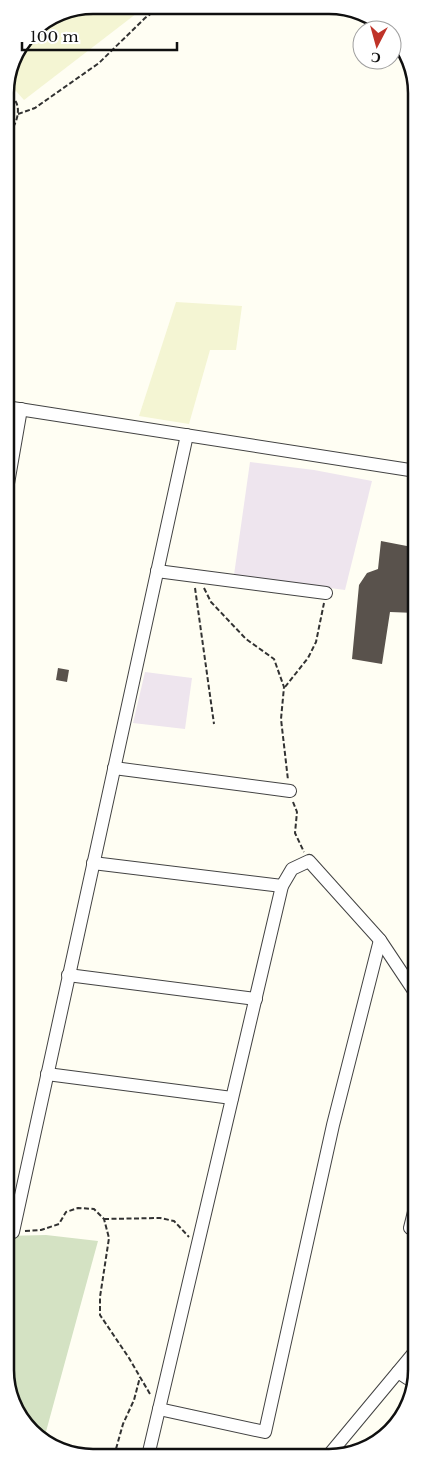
<svg xmlns="http://www.w3.org/2000/svg" width="422" height="1463" font-family="'Libre Baskerville',serif">
<rect width="100%" height="100%" fill="#fffef3"/>
<g fill="#eee5ee">
<path d="M250,462L314,470L372,481L345,590L234,575Z"/>
<path d="M145,672L192,678L185,729L133,723Z"/>
</g>
<g fill="#f4f5d3">
<path d="M141,10L24,100L8,82L31,30L59,12Z"/>
<path d="M176,302L242,306L236,350H210L189,424L139,416Z"/>
</g>
<path fill="#d4e2c3" d="M46,1235L98,1241L44,1439L30,1432L7,1387L6,1236Z"/>
<g fill="#59524c">
<path d="M381,541L412,547L408,572L416,573V613L390,612L382,664L352,659L359,585L367,573L378,569Z"/>
<path d="M58,668L69,670L67,682L56,680Z"/>
</g>
<g fill="none" stroke-linecap="round" stroke-linejoin="round">
<g stroke="#434343" stroke-width="14">
<g id="street">
<path d="M6,407L416,471"/>
<path d="M6,495L21,409"/>
<path d="M157,571L326,593"/>
<path d="M114,768L290,791"/>
<path d="M93,863L282,886"/>
<path d="M68,975L256,999"/>
<path d="M47,1074L232,1098"/>
<path d="M410,1228L417,1200"/>
<path d="M6,1231L13,1232L187,435"/>
<path d="M398,1372L407,1378L414,1382"/>
<path d="M159,1409L265,1432L333,1125L380,940"/>
<path d="M148,1456L282,886L292,869L309,861L380,940L416,994"/>
<path d="M328,1456L417,1349"/>
</g>
</g>
<g stroke="#323232" stroke-width="2" stroke-dasharray="5 2.5" stroke-linecap="butt">
<path d="M5,90C8,94 14,98 16,102C22,114 13,130 5,139"/>
<path d="M18,114L35,108L99,63L145,18L156,10"/>
<path d="M195,588L214,724"/>
<path d="M204,588L211,602L246,639L274,659L284,687L281,719L288,780"/>
<path d="M285,687L308,658L316,642L324,603"/>
<path d="M293,802L297,812L295,833L304,852"/>
<path d="M104,1219L160,1218L174,1221L189,1237"/>
<path d="M25,1231L41,1230L59,1224L66,1212L78,1208L94,1209L104,1219L109,1238L100,1297V1315L129,1358L150,1394"/>
<path d="M114,1456L123,1424L134,1400L140,1377"/>
</g>
<use href="#street" stroke="#fff" stroke-width="12"/>
</g>
<path d="M0 0H422V1463H0ZM93 14H329A79 79 0 0 1 408 93V1370A79 79 0 0 1 329 1449H93A79 79 0 0 1 14 1370V93A79 79 0 0 1 93 14Z" fill="#fff" fill-rule="evenodd"/>
<path fill="none" stroke="#101010" stroke-width="2.5" d="M93 14H329A79 79 0 0 1 408 93V1370A79 79 0 0 1 329 1449H93A79 79 0 0 1 14 1370V93A79 79 0 0 1 93 14Z"/>
<g transform="translate(377 45) rotate(186)"><circle r="24" fill="#ffffff" stroke="#9f9f9f"/>
<path d="M0-4L9 19L0 12L-9 19Z" fill="#bf3328"/>
<text y="-8" font-size="14" font-weight="bold" text-anchor="middle" fill="#101010">С</text>
</g>
<path d="M22 42v8h155v-8" fill="none" stroke="#101010" stroke-width="2.5"/>
<text x="30" y="42" font-size="15" fill="#101010" stroke="#ffffff" stroke-width="4" paint-order="stroke">100 m</text>
</svg>
